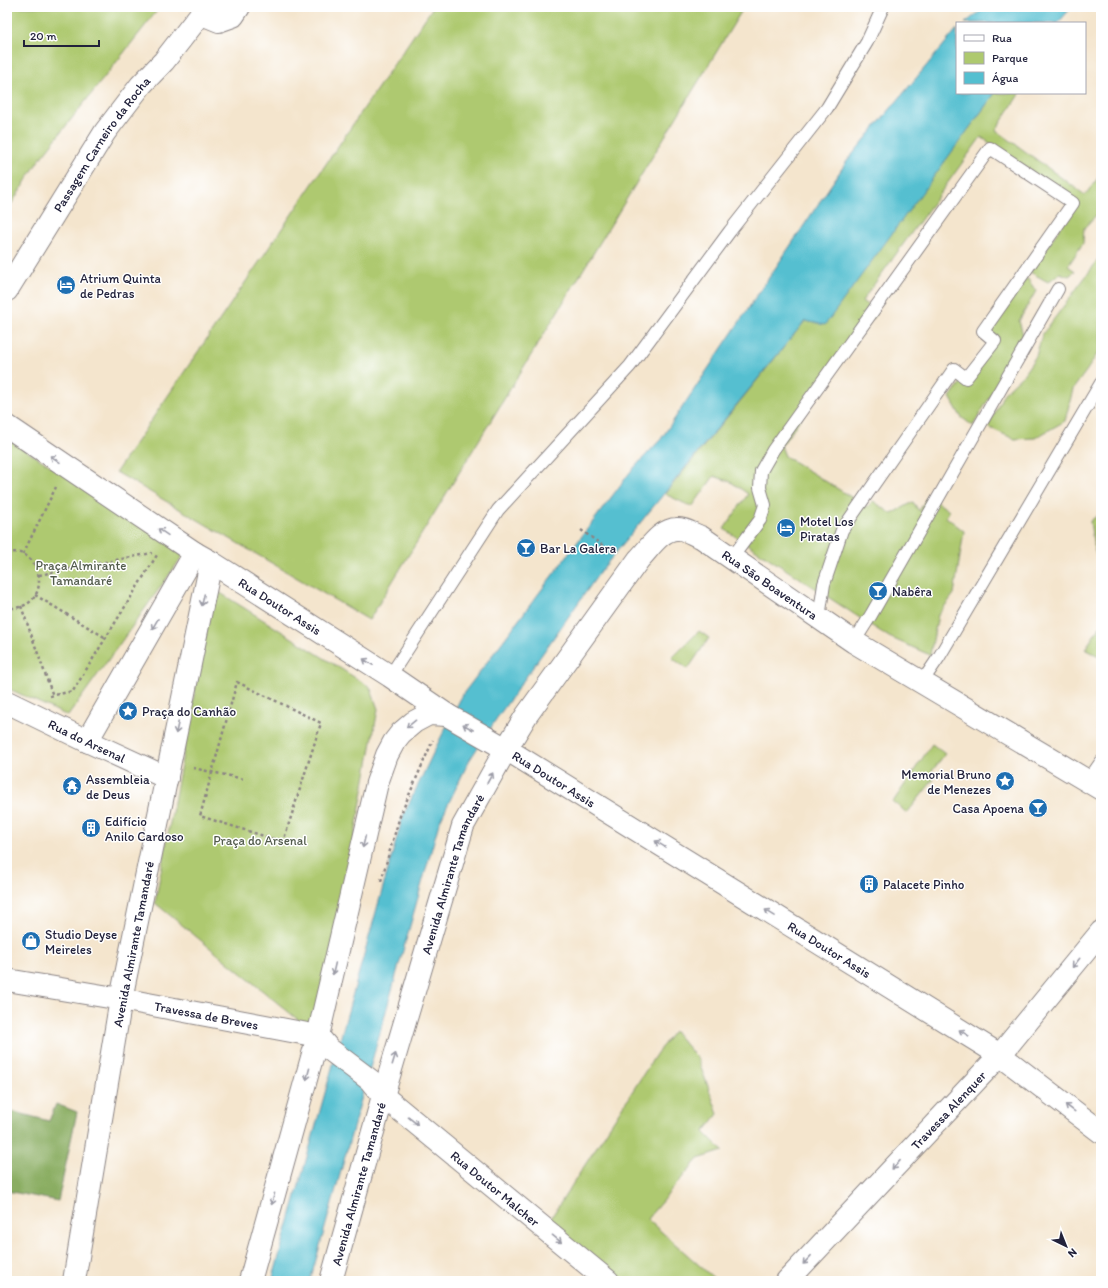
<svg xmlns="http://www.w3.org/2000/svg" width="1108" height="1288" font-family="Itim,sans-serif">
<rect width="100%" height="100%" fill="#fff"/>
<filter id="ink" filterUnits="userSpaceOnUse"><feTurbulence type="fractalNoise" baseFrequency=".025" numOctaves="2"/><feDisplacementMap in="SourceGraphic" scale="8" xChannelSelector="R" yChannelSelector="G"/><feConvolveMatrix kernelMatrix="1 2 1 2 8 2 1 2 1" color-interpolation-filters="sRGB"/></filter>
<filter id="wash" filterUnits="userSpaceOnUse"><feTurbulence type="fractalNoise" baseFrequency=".012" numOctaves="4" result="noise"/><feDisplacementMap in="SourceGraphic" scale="16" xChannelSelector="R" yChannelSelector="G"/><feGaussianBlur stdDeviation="0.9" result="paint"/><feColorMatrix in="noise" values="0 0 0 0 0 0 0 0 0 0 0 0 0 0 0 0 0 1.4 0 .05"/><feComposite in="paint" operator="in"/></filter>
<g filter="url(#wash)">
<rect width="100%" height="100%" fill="#f4e5cd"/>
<g fill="#aec96f" stroke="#687655">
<path d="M7,7H160L39,160L7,211Z"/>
<path d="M433,7H744L369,620L116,472Z"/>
<path d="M995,93H1020L996,130L1085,195L1101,174V211L1098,213L1084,228L1083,243L1068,266L1075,271L1069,276L1060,273L1048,282L1030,272L1077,203L981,137L862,301L877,312L781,446L785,456L867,507L873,501L892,514L913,502L919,511L928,495L949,511L946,517L964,531L954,594L938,615L930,655L889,637L724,529L748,494L731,482L714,476L692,507L665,494L805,321L825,324Z"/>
<path d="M1101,256V348L1087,370L1073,389L1065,421L1035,438L1014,439L988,427L1004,393L1023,375L1036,356L1042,335Z"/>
<path d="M1027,278L1036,291L1019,321L1024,338L973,426L961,417L950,397L992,342L982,332Z"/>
<path d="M7,439L187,550L68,716L7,688Z"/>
<path d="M1101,513V565L1099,564L1094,548L1090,521Z"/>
<path d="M214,589L370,687L378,709L318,1036L155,903Z"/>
<path d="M1101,625V657L1085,649Z"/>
<path d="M699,631L709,638L688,669L672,658Z"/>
<path d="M932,744L945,754L929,775L934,779L907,813L893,802Z"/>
<path d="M674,1031L698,1059L718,1114L704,1132L723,1151L698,1159L647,1219L717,1281H614L547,1224L657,1053Z"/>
</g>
<path fill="#8aad62" stroke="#56684e" d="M56,1104L77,1112L58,1201L7,1191V1110L49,1121Z"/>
<g fill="#54bfd0" stroke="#3b7086">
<path d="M986,7H1072L1058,23H965Z"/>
<path d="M957,29V93H995L825,325L805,321L600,572L497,718L469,761L439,823L310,1281H272L403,816L439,741L463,694L631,471L661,439L847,161Z"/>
</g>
</g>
<g filter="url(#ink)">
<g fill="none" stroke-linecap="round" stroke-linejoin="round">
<g stroke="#8b8484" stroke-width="14">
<g id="lane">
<path d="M731,559L760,520L765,505L760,488L761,471L773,450L990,148L1073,203L983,331L995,341L966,378L954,369L842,530L824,584L819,618"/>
<path d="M854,642L871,615L1058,289"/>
<path d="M390,676L498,510L630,366L730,231L827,108L867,42L883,7"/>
<path d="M922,682L939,657L1101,383"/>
<path d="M1088,781L1101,762"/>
</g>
</g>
<g stroke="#8b8484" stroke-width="24">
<g id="street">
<path d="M202,14L219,21L233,16L239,7"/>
<path id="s1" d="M7,290L105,132L141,85L164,61L206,7"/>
<path d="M7,426L195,553"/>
<path id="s2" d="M506,749L526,716L639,559C649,549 661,529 677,529C684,528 694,535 701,537L854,642L1101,789"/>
<path d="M7,980L121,999L74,1281"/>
<path id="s3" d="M787,1281L1000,1055L1101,932"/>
</g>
</g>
<g stroke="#8b8484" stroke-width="24">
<g id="secondary">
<path id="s4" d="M211,562L121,999L318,1036L329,1049L370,1080L383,1096L608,1281"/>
<path id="s5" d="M7,702L87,741L167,778"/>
<path id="s6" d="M87,741L195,553L211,562L390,676L447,715L506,749L1000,1055L1101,1132"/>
<path d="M250,1281L318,1036L377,783L387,755L394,742L401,733L414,722L429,714L447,715"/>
<path id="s7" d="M331,1281L383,1096L463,826L506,749"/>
</g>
</g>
<g stroke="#8b8484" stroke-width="2.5" stroke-dasharray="3 3" stroke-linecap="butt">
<path d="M581,530L613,553"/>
<path d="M7,553C44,544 55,611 7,608"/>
<path d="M23,554L56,487"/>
<path d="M39,575L152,553"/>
<path d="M35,595L106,638"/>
<path d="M21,606L53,696"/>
<path d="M237,682L321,723L283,842L200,816Z"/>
<path d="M50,696L73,691L157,555"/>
<path d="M193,768L244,779"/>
<path d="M381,881L400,816L433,740"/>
</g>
<use href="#lane" stroke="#fff" stroke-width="12"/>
<use href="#street" stroke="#fff" stroke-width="22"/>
<use href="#secondary" stroke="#fff" stroke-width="22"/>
</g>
<defs><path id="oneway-shaft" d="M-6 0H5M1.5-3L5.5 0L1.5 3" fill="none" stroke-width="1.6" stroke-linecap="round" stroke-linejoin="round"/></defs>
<g stroke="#9c9ca7">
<use href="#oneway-shaft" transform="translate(55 459) rotate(-146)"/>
<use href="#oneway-shaft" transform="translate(163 532) rotate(-146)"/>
<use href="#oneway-shaft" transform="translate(203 600) rotate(102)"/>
<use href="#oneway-shaft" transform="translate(155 624) rotate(120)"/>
<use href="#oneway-shaft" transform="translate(368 662) rotate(-147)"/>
<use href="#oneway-shaft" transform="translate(411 724) rotate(141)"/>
<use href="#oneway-shaft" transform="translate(468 727) rotate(-150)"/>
<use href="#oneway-shaft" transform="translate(177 728) rotate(102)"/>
<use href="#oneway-shaft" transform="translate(490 778) rotate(-61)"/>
<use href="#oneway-shaft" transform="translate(364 842) rotate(103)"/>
<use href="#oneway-shaft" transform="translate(660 844) rotate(-148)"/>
<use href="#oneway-shaft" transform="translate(770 913) rotate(-148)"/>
<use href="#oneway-shaft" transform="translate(1076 963) rotate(129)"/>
<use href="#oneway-shaft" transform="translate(334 969) rotate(103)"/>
<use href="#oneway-shaft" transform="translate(964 1033) rotate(-148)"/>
<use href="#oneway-shaft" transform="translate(394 1059) rotate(-73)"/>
<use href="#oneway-shaft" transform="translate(308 1074) rotate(105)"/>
<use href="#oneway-shaft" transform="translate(1070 1108) rotate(-143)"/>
<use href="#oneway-shaft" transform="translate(413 1121) rotate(39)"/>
<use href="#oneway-shaft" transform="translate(896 1165) rotate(133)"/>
<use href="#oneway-shaft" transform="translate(273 1199) rotate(105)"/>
<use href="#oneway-shaft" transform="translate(557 1239) rotate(39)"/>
<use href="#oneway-shaft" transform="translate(807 1260) rotate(133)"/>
</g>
</g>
<defs>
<g id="hotel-disc" transform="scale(1)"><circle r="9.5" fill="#1f6fb2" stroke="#fff"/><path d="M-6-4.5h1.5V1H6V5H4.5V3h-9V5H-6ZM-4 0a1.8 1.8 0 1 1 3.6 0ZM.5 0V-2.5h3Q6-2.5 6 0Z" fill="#fff"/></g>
<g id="bar-disc" transform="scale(1)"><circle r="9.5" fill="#1f6fb2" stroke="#fff"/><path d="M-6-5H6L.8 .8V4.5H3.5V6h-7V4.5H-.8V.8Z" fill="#fff"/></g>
<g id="sight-disc" transform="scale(1)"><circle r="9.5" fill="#1f6fb2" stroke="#fff"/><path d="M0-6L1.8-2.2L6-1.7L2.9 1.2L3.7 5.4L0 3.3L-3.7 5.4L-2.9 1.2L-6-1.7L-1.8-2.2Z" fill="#fff"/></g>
<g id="temple-disc" transform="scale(1)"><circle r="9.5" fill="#1f6fb2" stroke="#fff"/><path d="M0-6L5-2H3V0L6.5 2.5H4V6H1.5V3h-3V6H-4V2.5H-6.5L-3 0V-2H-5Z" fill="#fff"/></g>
<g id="building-disc" transform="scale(1)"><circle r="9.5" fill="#1f6fb2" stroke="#fff"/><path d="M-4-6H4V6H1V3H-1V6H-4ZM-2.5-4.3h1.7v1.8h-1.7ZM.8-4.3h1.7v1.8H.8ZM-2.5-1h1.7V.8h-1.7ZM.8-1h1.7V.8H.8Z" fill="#fff"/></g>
<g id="shop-disc" transform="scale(1)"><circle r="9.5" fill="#1f6fb2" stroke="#fff"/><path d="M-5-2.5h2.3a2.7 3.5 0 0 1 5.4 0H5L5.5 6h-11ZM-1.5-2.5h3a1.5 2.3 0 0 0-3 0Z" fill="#fff"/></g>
</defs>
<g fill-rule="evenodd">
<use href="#hotel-disc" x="66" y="285"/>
<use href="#hotel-disc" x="786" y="528"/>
<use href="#bar-disc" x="526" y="548"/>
<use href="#bar-disc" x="878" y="591"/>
<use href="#sight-disc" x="128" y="711"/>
<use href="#sight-disc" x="1005" y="781"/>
<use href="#temple-disc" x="72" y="786"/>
<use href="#bar-disc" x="1038" y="808"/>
<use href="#building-disc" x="91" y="828"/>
<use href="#building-disc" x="869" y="884"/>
<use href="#shop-disc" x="31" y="941"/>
</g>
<g text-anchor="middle" stroke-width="3" stroke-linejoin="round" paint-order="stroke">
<g font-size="13" fill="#22223b" stroke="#fff">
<text dy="5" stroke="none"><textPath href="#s1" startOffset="174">Passagem Carneiro da Rocha</textPath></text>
<text dy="5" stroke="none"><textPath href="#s2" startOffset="391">Rua São Boaventura</textPath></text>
<text dy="5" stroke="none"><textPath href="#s6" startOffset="317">Rua Doutor Assis</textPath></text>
<text dy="5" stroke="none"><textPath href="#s5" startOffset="89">Rua do Arsenal</textPath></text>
<text dy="5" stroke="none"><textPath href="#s6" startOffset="641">Rua Doutor Assis</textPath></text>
<text dy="5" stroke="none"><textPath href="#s7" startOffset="425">Avenida Almirante Tamandaré</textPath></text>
<text transform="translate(133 944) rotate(-79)" y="5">Avenida Almirante Tamandaré</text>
<text dy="5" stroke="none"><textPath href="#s6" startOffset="965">Rua Doutor Assis</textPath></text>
<text dy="5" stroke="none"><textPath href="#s4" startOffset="533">Travessa de Breves</textPath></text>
<text dy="5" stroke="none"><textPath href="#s3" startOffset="235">Travessa Alenquer</textPath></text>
<text dy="5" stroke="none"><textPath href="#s7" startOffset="101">Avenida Almirante Tamandaré</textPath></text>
<text dy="5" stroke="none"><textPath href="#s4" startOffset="881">Rua Doutor Malcher</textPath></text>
</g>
<g font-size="13" fill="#22223b" stroke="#fff" text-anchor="start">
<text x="80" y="283">Atrium Quinta<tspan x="80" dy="15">de Pedras</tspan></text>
<text x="800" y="526">Motel Los<tspan x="800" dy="15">Piratas</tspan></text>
<text x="540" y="553">Bar La Galera</text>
<text x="892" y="596">Nabêra</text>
<text x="142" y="716">Praça do Canhão</text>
<text x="991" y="779" text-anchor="end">Memorial Bruno<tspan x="991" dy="15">de Menezes</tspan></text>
<text x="86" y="784">Assembleia<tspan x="86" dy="15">de Deus</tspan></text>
<text x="1024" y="813" text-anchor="end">Casa Apoena</text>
<text x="105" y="826">Edifício<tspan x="105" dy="15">Anilo Cardoso</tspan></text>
<text x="883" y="889">Palacete Pinho</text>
<text x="45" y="939">Studio Deyse<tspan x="45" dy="15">Meireles</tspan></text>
</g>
<g font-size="13" fill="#535c4d" stroke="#fff">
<text x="81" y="570">Praça Almirante<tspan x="81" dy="15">Tamandaré</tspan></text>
<text x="260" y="845">Praça do Arsenal</text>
</g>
</g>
<rect width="1108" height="1288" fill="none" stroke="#fff" stroke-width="24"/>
<rect x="956" y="22" width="130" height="72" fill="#ffffff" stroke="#a7a7b1"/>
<rect x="964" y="35" width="20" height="6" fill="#ffffff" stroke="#a7a7b1"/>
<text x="992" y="42" font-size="12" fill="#22223b">Rua</text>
<rect x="964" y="52" width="20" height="12" fill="#aec96f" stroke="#a7a7b1"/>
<text x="992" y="62" font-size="12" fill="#22223b">Parque</text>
<rect x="964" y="72" width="20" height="12" fill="#54bfd0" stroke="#a7a7b1"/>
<text x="992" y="82" font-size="12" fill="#22223b">Água</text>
<g transform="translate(1066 1246) rotate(137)" stroke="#ffffff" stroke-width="3" paint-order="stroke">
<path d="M0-3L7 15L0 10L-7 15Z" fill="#22223b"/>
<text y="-6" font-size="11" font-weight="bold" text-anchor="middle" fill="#22223b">N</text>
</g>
<path d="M24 40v6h75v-6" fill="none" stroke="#22223b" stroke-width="2"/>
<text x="30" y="40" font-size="12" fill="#22223b" stroke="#ffffff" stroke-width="3" paint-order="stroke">20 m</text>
</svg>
